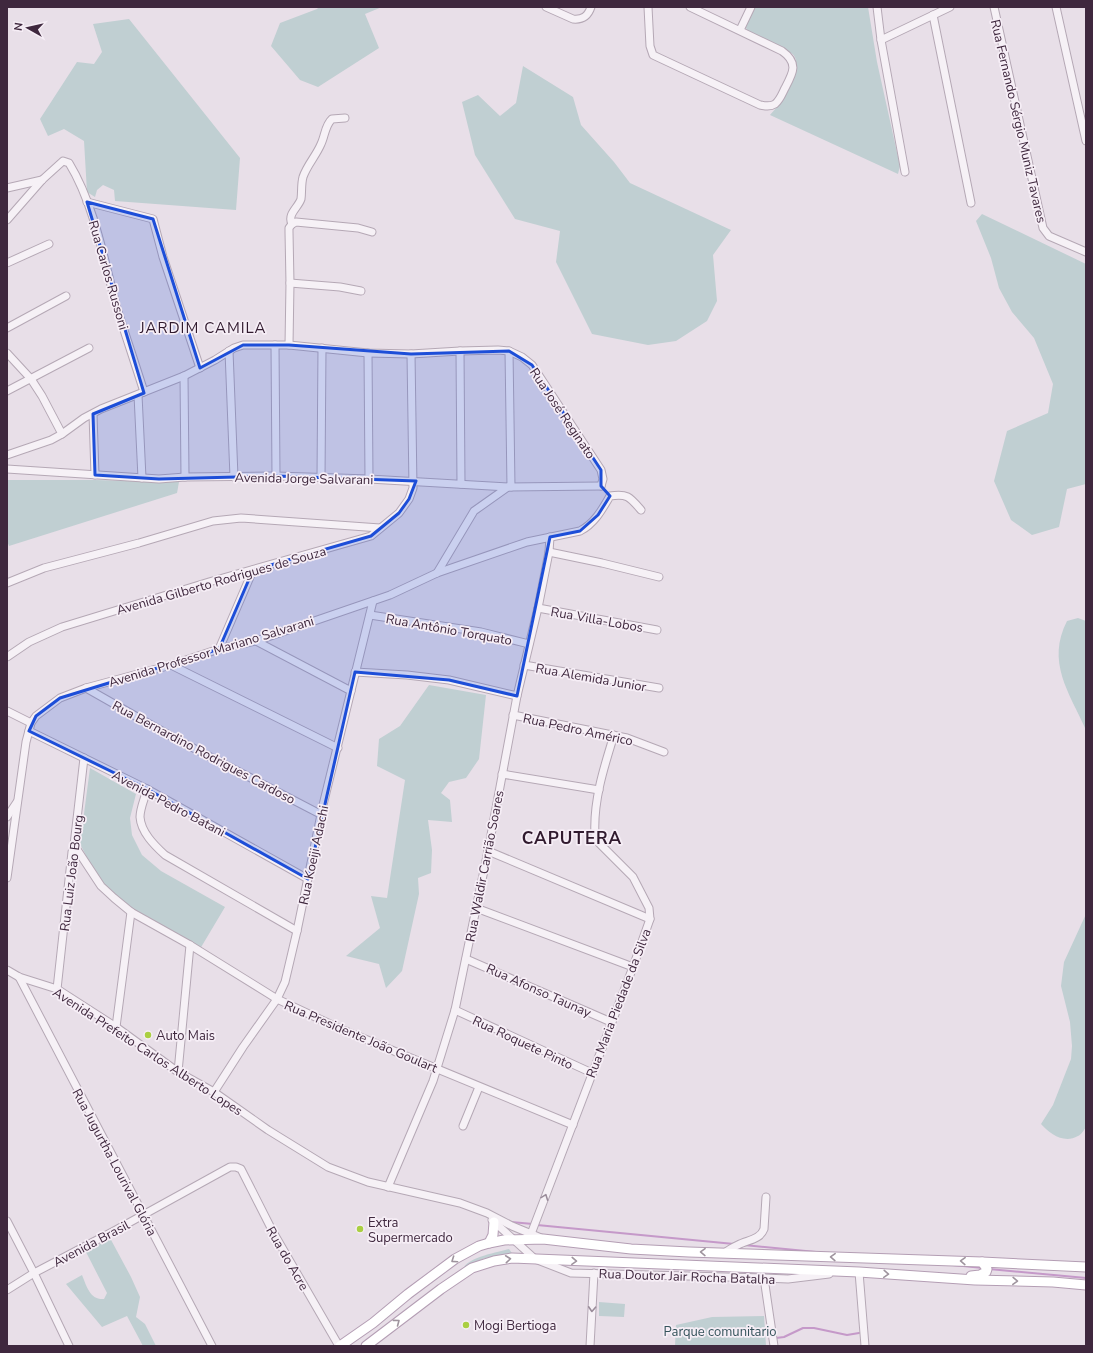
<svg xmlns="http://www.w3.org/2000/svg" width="1093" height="1353" font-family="'Nunito Sans',sans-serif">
<rect width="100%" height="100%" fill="#e8dfe8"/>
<g fill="#c0cfd2">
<polygon points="319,7 382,7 365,14 379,48 318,87 300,80 271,46 280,23 317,9"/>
<path d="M 754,7 L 868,7 L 877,62 L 900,166 L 898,174 L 770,115 C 780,105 808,64 791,53 C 778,43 760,40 747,30 L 745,26 Z"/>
<polygon points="129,19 240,158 236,210 115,201 114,190 103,185 97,190 95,197 87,192 84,141 64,129 48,136 40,119 77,62 94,64 102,52 93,24"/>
<polygon points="523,66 573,97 581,125 614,162 630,183 731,230 713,255 717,301 707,321 676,341 648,345 592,334 556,262 560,231 515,219 475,155 462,102 478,95 500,116 516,103"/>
<polygon points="982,214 1086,264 1086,484 1067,489 1059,527 1032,535 1011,520 994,481 1007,431 1048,413 1053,384 1034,338 1012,312 999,288 991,258 976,221"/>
<polygon points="7,480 95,480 179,482 177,493 9,546 7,541"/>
<path d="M 1078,618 L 1086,621 L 1086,730 C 1069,692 1046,662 1067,621 Z"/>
<polygon points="429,685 486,695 479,759 466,778 449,782 441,793 450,800 452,822 428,820 432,850 431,873 418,878 419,894 402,971 386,988 379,964 346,956 380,928 371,896 387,898 405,780 377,766 379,739 400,726"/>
<polygon points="90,768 136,794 130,818 132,835 142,855 161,871 225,907 200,949 140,914 118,897 98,879 80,844"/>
<path d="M 1086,914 L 1086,1127 C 1084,1130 1081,1135 1078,1136 C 1064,1144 1050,1134 1041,1124 L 1053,1105 L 1071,1059 L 1072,1046 L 1070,1022 L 1061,986 L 1064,962 Z"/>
<path d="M 110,1238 L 131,1277 L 140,1297 L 136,1317 L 145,1324 L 156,1346 L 143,1346 L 127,1316 L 102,1327 L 66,1284 L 82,1275 C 87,1287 90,1300 104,1299 L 107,1293 L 86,1252 Z"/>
<path d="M 509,1249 L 514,1256 L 485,1258 L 464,1267 C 470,1257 498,1252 509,1249 Z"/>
<polygon points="599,1302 625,1304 624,1317 599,1316"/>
<polygon points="764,1316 766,1346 675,1346 676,1325 712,1317"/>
</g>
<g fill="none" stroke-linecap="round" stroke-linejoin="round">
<g stroke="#c599c9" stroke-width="2">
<polyline points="511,1222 533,1224"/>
<polyline points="537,1225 734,1244"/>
<polyline points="744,1245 816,1252"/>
<polyline points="953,1265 983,1268"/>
<polyline points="989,1269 1086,1278"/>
<polyline points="776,1338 784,1337 803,1328 814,1328 847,1335 859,1333"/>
</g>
<defs>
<g id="minor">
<path d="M 546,7 L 573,19 C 583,20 588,16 591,7"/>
<path d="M 648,7 L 650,46 L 653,55 L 760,105 C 765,106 770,107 775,104 C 780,100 782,94 785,88 C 793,73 799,63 782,51 L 690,7"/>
<polyline points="877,7 881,40 905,172"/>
<polyline points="994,7 1043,228 1049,236 1086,252"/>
<polyline points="1056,7 1086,141"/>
<polyline points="933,15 971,203"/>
<polyline points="740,30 751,7"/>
<polyline points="881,40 950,7"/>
<polyline points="7,188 42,180"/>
<polyline points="87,202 153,219 163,257 200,368"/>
<path d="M 7,220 L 42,180 L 63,161 L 69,163 C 94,204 104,259 116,305 C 125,334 135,363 144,392"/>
<polyline points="292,224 296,222 358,228 372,232"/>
<polyline points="7,263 49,244"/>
<polyline points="290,283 340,287 361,291"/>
<polyline points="7,328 66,296"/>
<polyline points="275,345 276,476"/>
<path d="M 289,345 L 290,283 L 289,232 L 289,228 L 292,224 C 287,214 298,208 301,199 C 302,192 301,184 303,177 C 307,165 316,156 321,144 C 325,136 325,125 332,119 L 345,118"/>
<polyline points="229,351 234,477"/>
<polyline points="460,351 461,484"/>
<polyline points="509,351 511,487"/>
<polyline points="7,353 31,379 42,396 62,434"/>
<polyline points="368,353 369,479"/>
<polyline points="184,376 185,477"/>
<polyline points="7,391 89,348"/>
<polyline points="138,395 142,478"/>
<polyline points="93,414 95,475"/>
<polyline points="7,455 51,440 62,434 84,418 101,409 184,376 215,360 234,348 243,345 289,345 368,353 411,354 460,351 498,350 509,351 522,357 532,365 601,470 603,479 601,486"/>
<polyline points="7,469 159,479 185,477 276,476 369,479 508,487 601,486"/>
<polyline points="321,478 322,348"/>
<polyline points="549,552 602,563 659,577"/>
<polyline points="437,573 474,511 508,487"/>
<polyline points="7,583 44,568 139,543 213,521 241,518 380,528"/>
<polyline points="538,608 657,630"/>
<polyline points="370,615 481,632 529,644"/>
<polyline points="256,641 351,691"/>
<polyline points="219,649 253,570"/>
<polyline points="7,657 29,642 62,627 209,582 371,536 399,513 409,499 413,488 411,354"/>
<polyline points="171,665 338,748"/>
<polyline points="524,665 659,688"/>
<polyline points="355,672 407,675 449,680 517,696"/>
<polyline points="86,688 176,739 322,815"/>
<polyline points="7,711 31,723"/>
<polyline points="513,715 627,738 664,752"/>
<polyline points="29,731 147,789 308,879"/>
<polyline points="502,774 599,790"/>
<path d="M 147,789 C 145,798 140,808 140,817 C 141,832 154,845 165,855 L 297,931"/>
<polyline points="7,817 17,802"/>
<polyline points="74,845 101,886 114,898 131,912 190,945 277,999 343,1030 573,1125"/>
<polyline points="488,851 650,919"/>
<path d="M 7,878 L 26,742 L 31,723 L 36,716 L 60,698 L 86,688 L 171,665 L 219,649 L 256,641 L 390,595 L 437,573 L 527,542 L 580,531 C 594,524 602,510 610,496 C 627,493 630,497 641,510"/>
<polyline points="476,908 633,967"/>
<polyline points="466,959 611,1022"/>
<polyline points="7,970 19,977 57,989 116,1027 178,1072 214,1092 268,1130 328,1167 368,1182 460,1203 487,1213 512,1226 541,1238"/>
<polyline points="19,977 212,1346"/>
<polyline points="57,989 72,852 74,845 84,758"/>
<polyline points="455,1010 592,1073"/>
<polyline points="116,1027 131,912"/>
<polyline points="178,1072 190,945"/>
<polyline points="214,1092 243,1047 277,999 285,982 297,931 323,805 373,601"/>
<polyline points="463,1126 479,1087"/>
<polyline points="388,1187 433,1081 455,1010 488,851 517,696 538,608 549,552 550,537"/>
<polyline points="492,1220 535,1259 571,1273 764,1278 788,1279 829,1274"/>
<polyline points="7,1221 34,1273 69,1346"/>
<path d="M 531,1234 L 633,967 L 650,919 L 649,908 L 633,877 L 598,842 L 595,835 C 593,801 604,767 614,735"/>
<path d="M 724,1253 C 729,1250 733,1247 738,1245 C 747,1240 760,1240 764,1229 L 766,1197"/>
<polyline points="859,1272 865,1346"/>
<polyline points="764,1278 774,1346"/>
<polyline points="7,1290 34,1273 114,1231 230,1167 236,1167 241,1169 273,1232 339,1346"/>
<polyline points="590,1346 594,1273"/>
</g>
<g id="major">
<polyline points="489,1243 493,1235 494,1222"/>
<polyline points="971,1276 980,1275 986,1272 987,1269 982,1262"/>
<polyline points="340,1346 373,1323 408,1294 455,1259 479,1246 489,1243 504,1240 543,1239 631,1249 689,1252 982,1262 1086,1267"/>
<polyline points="366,1346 441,1289 472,1268 494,1261 512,1258 859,1272 975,1280 1053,1282 1086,1285"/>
</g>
</defs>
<use href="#minor" stroke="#b5a8b5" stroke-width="9"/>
<use href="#major" stroke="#b49eb4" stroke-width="11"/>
<use href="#minor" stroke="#f6f1f6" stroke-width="7"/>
<use href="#major" stroke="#fff" stroke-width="9"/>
</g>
<defs><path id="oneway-chevron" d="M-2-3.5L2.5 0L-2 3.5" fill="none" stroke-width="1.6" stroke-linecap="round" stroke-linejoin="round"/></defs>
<g stroke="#9a8c9a">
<use href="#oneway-chevron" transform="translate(545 1197) rotate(-69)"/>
<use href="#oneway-chevron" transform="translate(592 1309) rotate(93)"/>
</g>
<g stroke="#9f949e">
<use href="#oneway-chevron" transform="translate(703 1252) rotate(-179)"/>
<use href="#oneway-chevron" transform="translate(833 1257) rotate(-178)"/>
<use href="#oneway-chevron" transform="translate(508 1259) rotate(-6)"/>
<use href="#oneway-chevron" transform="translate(454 1260) rotate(146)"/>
<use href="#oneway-chevron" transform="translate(574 1261) rotate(3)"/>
<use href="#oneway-chevron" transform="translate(963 1261) rotate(-178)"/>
<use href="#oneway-chevron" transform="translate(886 1274) rotate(4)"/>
<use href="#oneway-chevron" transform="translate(1015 1281) rotate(2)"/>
<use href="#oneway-chevron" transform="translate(397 1322) rotate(-37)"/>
</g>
<path fill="#1d4ed8" fill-opacity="0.2" stroke="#1d4ed8" stroke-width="3" stroke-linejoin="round" d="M 87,202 L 153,219 L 200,368 L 243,345 L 289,345 L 411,354 L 509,351 L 532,365 L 601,470 L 601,486 L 610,496 L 598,515 L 580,531 L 550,537 L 517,696 L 449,680 L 355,672 L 308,879 L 147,789 L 29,731 L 36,716 L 60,698 L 219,649 L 253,570 L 371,536 L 399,513 L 409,499 L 416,481 L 276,476 L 159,479 L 95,475 L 93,414 L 144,393 Z"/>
<g fill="#aacf42" stroke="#f6eef6" stroke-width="1.5">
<circle cx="148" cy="1035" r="4"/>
<circle cx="360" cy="1229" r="4"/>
<circle cx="466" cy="1325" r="4"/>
</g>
<g text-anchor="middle" stroke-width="3.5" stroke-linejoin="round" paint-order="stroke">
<g font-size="13" fill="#3f283e" stroke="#f6eef6">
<text transform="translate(1019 121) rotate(77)" y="5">Rua Fernando Sérgio Muniz Tavares</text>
<text transform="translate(109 275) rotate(74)" y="5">Rua Carlos Russoni</text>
<text transform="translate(563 413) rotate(56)" y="5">Rua José Reginato</text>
<text transform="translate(304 478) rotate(1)" y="5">Avenida Jorge Salvarani</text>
<text transform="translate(221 580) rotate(-16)" y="5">Avenida Gilberto Rodrigues de Souza</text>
<text transform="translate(597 619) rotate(10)" y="5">Rua Villa-Lobos</text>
<text transform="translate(449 629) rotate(10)" y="5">Rua Antônio Torquato</text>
<text transform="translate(211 651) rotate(-17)" y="5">Avenida Professor Mariano Salvarani</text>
<text transform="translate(591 677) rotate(10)" y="5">Rua Alemida Junior</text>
<text transform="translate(578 729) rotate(12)" y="5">Rua Pedro Américo</text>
<text transform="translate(204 752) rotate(28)" y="5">Rua Bernardino Rodrigues Cardoso</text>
<text transform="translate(169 803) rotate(28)" y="5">Avenida Pedro Batani</text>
<text transform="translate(313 855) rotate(-78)" y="5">Rua Koeiji Adachi</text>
<text transform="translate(484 866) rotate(-79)" y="5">Rua Waldir Carrião Soares</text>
<text transform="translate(71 873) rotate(-83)" y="5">Rua Luiz João Bourg</text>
<text transform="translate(539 990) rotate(24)" y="5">Rua Afonso Taunay</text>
<text transform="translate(618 1003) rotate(-69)" y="5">Rua Maria Piedade da Silva</text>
<text transform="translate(361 1036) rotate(23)" y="5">Rua Presidente João Goulart</text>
<text transform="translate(523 1042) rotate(25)" y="5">Rua Roquete Pinto</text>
<text transform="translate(148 1051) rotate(33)" y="5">Avenida Prefeito Carlos Alberto Lopes</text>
<text transform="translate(115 1162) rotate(62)" y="5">Rua Jugurtha Lourival Glória</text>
<text transform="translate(91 1243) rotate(-28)" y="5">Avenida Brasil</text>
<text transform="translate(288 1258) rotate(60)" y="5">Rua do Acre</text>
<text transform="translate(687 1276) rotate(2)" y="5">Rua Doutor Jair Rocha Batalha</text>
</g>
<g font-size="13" fill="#3f283e" stroke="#f6eef6" text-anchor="start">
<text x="156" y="1040">Auto Mais</text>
<text x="368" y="1227">Extra<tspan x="368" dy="15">Supermercado</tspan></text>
<text x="474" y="1330">Mogi Bertioga</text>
</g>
<g font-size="13" fill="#35535b" stroke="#f6eef6">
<text x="720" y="1336">Parque comunitario</text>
</g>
<g font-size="15" letter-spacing="1" fill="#301a2e" stroke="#f6eef6">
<text x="203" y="333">JARDIM CAMILA</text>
</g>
<g font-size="17" font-weight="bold" letter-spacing="1" fill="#301a2e" stroke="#f6eef6">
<text x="572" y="844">CAPUTERA</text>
</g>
</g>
<rect width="1093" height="1353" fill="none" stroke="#3f283e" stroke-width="16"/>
<g transform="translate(28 28) rotate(278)" stroke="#f6eef6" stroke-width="3" paint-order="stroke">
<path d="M0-3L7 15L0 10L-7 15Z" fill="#3f283e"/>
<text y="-6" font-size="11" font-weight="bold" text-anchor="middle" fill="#3f283e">N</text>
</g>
</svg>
